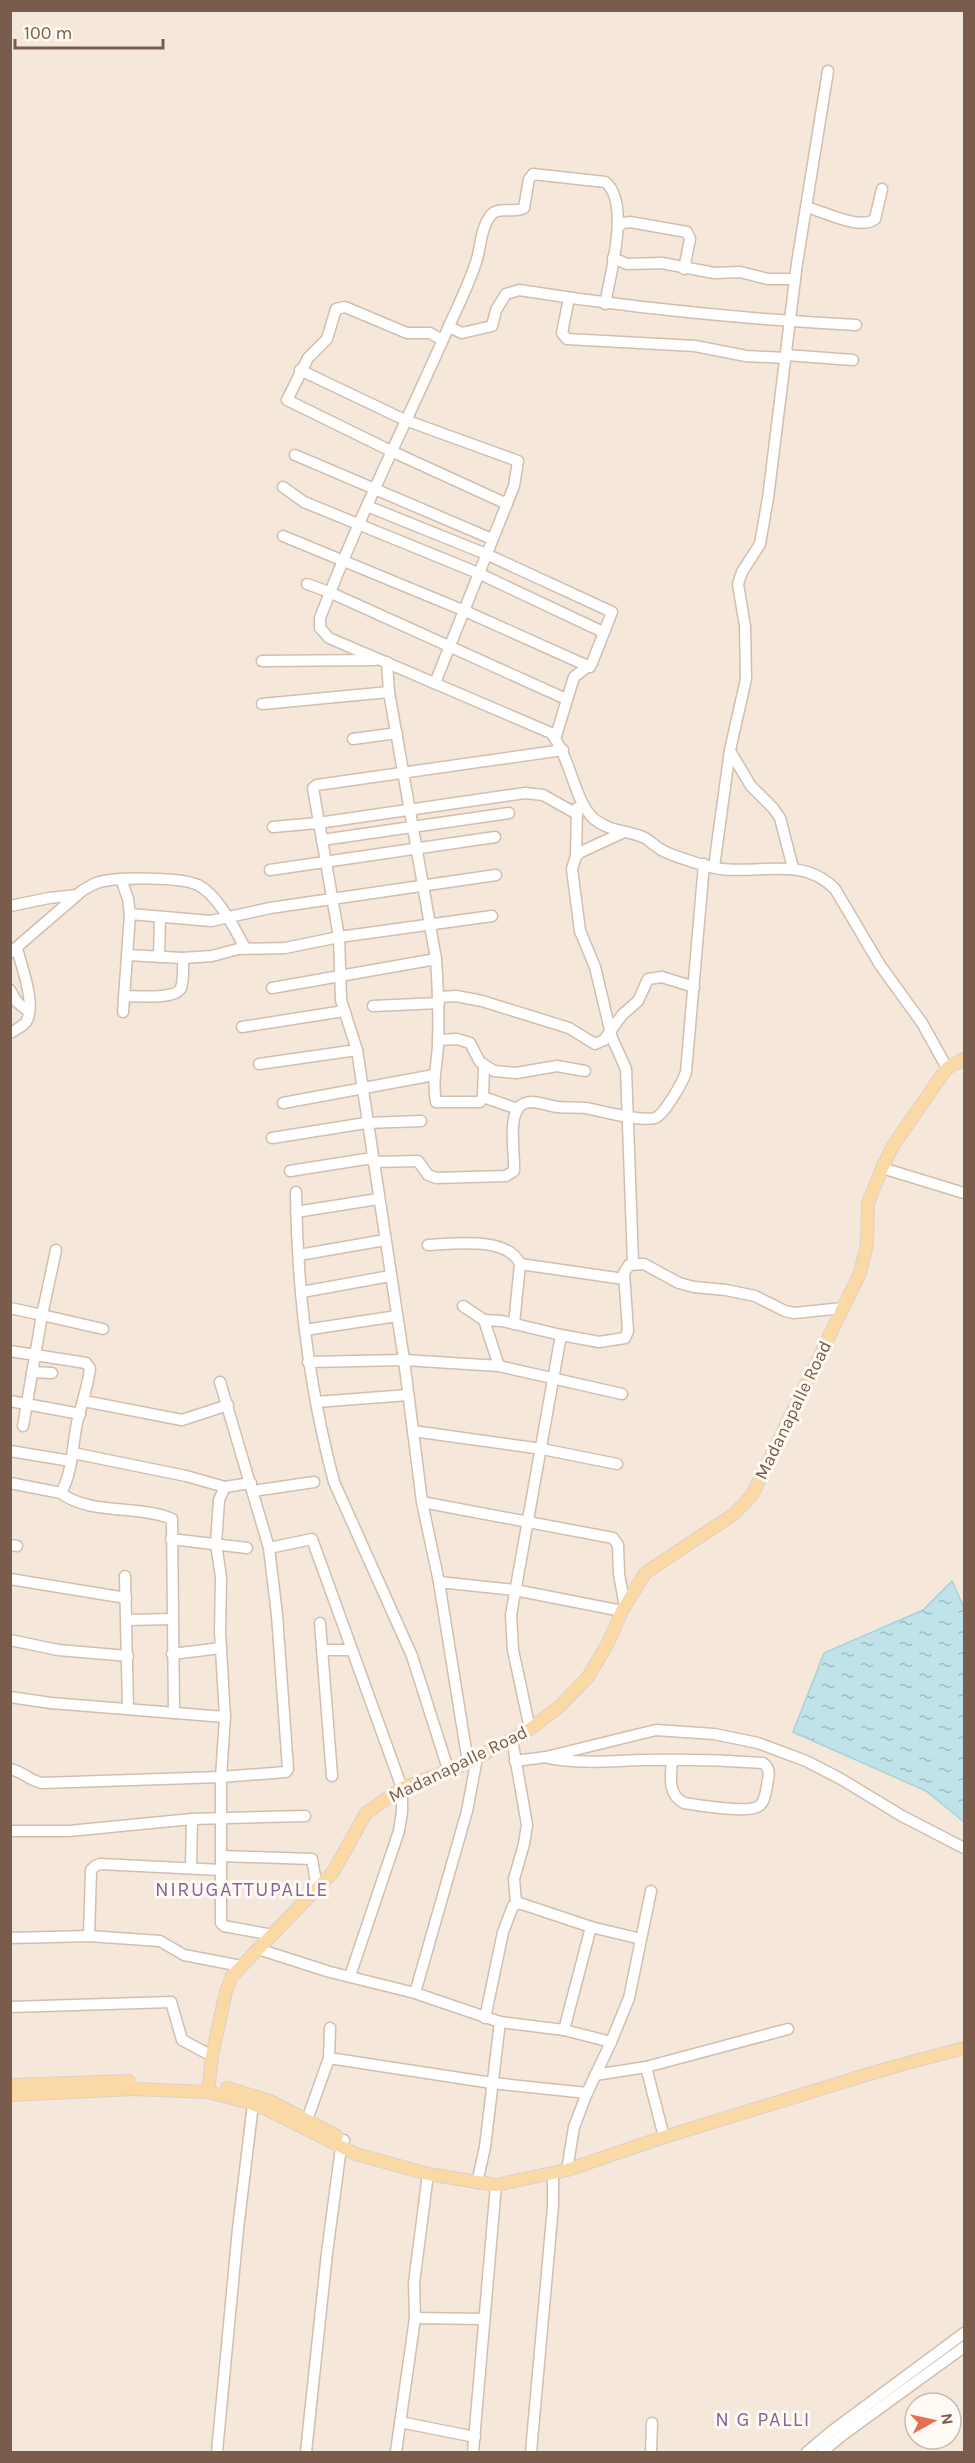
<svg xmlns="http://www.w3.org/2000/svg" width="975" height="2463" font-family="Karla,sans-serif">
<defs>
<pattern id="water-ripples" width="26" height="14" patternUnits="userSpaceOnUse" patternTransform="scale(1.5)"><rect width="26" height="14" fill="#bfe3e8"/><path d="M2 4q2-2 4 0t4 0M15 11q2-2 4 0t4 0" fill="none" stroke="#a0bbbe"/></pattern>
</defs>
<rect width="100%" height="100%" fill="#fdf6ec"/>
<path fill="#f5e8da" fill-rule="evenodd" d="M 11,11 L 964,11 L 964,2452 L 11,2452 ZM 915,2403 L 951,2403 L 951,2439 L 915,2439 Z"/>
<polygon fill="url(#water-ripples)" stroke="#a5d3da" stroke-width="1.5" points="952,1581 964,1608 964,1822 926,1791 793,1732 824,1653 923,1610"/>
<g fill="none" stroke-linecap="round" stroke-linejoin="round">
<defs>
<g id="minor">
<path d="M 806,207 C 823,211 860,231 875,219 L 882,189"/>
<polyline points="618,227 623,223 630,222 687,232 690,239 684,269"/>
<polyline points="613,258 627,264 662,263 714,273 740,272 768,279 795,279"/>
<polyline points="569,298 562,333 567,339 695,346 746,356 786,358"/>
<path d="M 605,304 C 610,276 631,201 605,182 L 533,174 L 529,179 L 524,208 C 514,214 499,205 490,216 C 481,229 481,244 477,259 C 470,282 459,304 449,326 C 406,424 358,518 320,618 L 320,628 L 329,638 L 551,733 C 571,758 574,801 594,819 C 610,832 628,830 645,838 C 650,841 655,846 660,849 C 669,855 710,868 721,869 C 761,874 803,856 835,889 L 880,965 L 922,1023 L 947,1068"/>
<path d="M 449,327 L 462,333 L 492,326 L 496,310 L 506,294 L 519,290 C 631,308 744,319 856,325"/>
<polyline points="442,340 430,333 407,333 345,307 336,309 327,339 308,358 287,400 391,451 507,504"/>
<polyline points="786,355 853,360"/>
<polyline points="300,370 405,420 518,461 514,486 435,683"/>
<polyline points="295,455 492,539"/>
<polyline points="283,487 304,502 478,573 603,632"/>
<polyline points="367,506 486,554 612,612 592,663 574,677 555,739"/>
<polyline points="283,536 465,611 590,667"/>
<polyline points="307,584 329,592 566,699"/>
<polyline points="262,661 375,660"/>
<path d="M 387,662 L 389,692 L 436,959 C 438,988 439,1016 438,1045 C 437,1065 432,1082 436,1102 L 480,1102 L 483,1097 L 484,1066"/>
<polyline points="262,704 389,692"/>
<polyline points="353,739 397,733"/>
<polyline points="730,751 751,786 773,808 780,818 793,868"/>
<polyline points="273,827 318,823 525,793 543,795 577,814"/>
<polyline points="624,832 581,852 576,856 572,869 580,931 595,967 612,1038 626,1069 633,1263"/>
<polyline points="322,840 509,813"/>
<polyline points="576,856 577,808"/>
<polyline points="714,867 730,750 746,679 745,626 738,584 742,572 760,544 768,498 797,263 828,71"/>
<polyline points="270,870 495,837"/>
<polyline points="121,879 128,899 130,914 123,1012"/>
<polyline points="10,906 49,898 77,895"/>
<polyline points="130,914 211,921 270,908 496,875"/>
<path d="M 10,953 L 83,890 C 89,887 94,883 100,882 C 118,877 181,877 198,885 C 218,895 235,929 245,948"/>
<polyline points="127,955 183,958 212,956 238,949 285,948 339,937 492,916"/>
<polyline points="159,957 160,917"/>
<polyline points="272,988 436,959"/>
<polyline points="10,990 17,1002 29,1012"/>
<path d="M 124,996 C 137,996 175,1000 181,988 C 184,979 183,967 183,958"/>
<polyline points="439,997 456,996 482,1001 569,1028 595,1044 604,1040 622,1015 638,1001 648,979 662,977 694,987"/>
<polyline points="373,1006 439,1003"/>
<polyline points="242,1027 344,1011"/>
<path d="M 10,1033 C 16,1030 22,1027 26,1022 C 37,1005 21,966 17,948"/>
<polyline points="438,1040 457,1039 470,1043 480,1062 494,1071 516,1073 557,1066 585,1071"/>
<polyline points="259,1064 357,1050"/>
<polyline points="483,1097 518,1109"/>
<polyline points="283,1103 434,1075"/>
<polyline points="272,1138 366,1123 421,1121"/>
<path d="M 373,1162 L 418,1161 L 428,1175 L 436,1178 L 506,1176 L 514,1171 C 515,1155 508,1120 519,1107 C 529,1096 546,1106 558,1107 C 568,1108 577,1107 586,1108 C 602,1111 640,1122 655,1118 C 664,1115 683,1082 686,1072 L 704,864"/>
<polyline points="882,1168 964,1193"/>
<polyline points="290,1171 372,1158"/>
<path d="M 296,1192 C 297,1290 309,1388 334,1482 L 412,1656 L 448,1769"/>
<polyline points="296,1212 378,1199"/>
<path d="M 428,1245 C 454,1244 508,1236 520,1264 L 514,1324"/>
<polyline points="56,1250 42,1315 103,1329"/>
<polyline points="299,1255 385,1240"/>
<polyline points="520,1264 624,1279"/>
<polyline points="302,1292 390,1276"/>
<polyline points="463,1306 484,1320"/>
<polyline points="10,1308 42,1315 23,1426"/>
<polyline points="305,1330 397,1316"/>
<polyline points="561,1335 599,1342 625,1338 628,1331 624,1273 629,1265 644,1264 679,1283 694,1287 726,1290 755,1296 785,1311 794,1313 843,1308"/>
<path d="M 10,1351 L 86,1363 L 90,1368 C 88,1387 81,1405 77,1423 C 72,1447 73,1471 61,1493"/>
<polyline points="308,1362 404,1360 499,1366 484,1320 502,1321 561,1335 511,1615 513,1650 530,1729"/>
<polyline points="499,1366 622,1394"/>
<polyline points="32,1372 52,1373"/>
<polyline points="220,1382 269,1548"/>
<polyline points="10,1401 80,1414"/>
<polyline points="84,1401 182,1420 228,1405"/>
<polyline points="316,1402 408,1395"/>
<polyline points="413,1431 542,1449 617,1464"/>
<polyline points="10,1451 71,1461"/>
<polyline points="73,1453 186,1476 225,1487"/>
<path d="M 10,1483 L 61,1493 C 89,1515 140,1505 172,1519 L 174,1713"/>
<polyline points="253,1491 314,1482"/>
<polyline points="422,1502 613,1538 618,1545 619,1574 625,1607"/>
<polyline points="171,1539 247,1548"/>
<polyline points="10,1545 17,1546"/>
<polyline points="125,1576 128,1708"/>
<polyline points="10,1579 126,1598"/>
<polyline points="439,1582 515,1590 622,1611"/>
<polyline points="127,1620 171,1619"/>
<polyline points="320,1623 332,1776"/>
<polyline points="10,1640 58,1650 128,1656"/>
<polyline points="322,1650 351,1650"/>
<polyline points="172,1654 221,1648"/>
<polyline points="10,1697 51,1703 225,1717"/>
<polyline points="512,1739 527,1825 524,1844 514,1879 516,1904"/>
<polyline points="477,1758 467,1811 415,1993 500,2022 485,2147 477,2183"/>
<path d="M 549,1758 C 580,1764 610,1761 642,1760 C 683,1759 723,1760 763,1763 C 771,1769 769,1776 767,1785 C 766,1791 765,1802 759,1806 C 748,1814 699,1805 684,1803 C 667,1794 671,1777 672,1760"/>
<polyline points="515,1761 546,1757 656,1730 714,1734 758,1743 806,1761 841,1779 902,1816 964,1848"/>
<polyline points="468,1763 439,1582 422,1502 404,1360 357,1050 341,1000 339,937 313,788 317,785 563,750"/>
<path d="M 10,1769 C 22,1771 28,1780 42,1783 L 221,1777 L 286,1772 L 288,1769 L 277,1615 L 269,1548 L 312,1539 L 402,1788 L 402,1812 L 399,1831 L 350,1976"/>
<polyline points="10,1831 69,1831 192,1819 305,1816"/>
<polyline points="222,1856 312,1859 317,1888"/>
<polyline points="191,1867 192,1819"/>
<polyline points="221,1870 221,1923 224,1926 273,1935"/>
<polyline points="591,1927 641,1939"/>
<polyline points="89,1936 91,1870 95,1866 100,1864 221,1870 221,1777 225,1717 220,1632 221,1577 216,1544 219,1500 225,1487 251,1483"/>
<polyline points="10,1938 89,1936 160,1941 184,1955 241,1966"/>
<polyline points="258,1949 330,1972 415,1993"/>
<polyline points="10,2007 171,2002 182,2040 212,2056"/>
<polyline points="485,2018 503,1932 513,1906 519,1903 591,1927 564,2030"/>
<polyline points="500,2022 564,2030 611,2042 587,2093 574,2127 567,2170"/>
<polyline points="611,2042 629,1998 651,1891"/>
<polyline points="329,2058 330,2028"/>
<polyline points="646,2067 664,2137"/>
<polyline points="595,2075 646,2067 788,2029"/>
<polyline points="307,2120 329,2058 492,2083 587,2093"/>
<polyline points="415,2318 484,2319"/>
<polyline points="400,2422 475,2437"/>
<polyline points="217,2452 238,2229 253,2104"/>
<polyline points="306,2452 327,2253 341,2147 344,2140"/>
<polyline points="396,2452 415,2318 414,2283 428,2174"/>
<polyline points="473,2452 496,2185"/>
<polyline points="531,2452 553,2206 553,2174"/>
<polyline points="651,2452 652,2423"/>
<polyline points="807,2452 832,2431 964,2333"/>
<polyline points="822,2452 844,2434 964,2347"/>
</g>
<g id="major">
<polyline points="10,2085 129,2081"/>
<polyline points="227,2088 270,2101 337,2136"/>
<polyline points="208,2092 212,2056 226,1991 232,1976 333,1872 366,1813 402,1788 468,1763 530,1729 559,1707 588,1677 608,1643 622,1611 645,1573 734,1514 752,1495 860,1273 867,1244 868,1203 882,1168 894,1144 947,1068 964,1059"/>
<polyline points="10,2095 133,2089 208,2092 247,2102 266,2109 356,2154 428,2174 496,2185 567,2170 664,2137 889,2068 964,2048"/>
</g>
</defs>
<use href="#minor" stroke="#d1beb0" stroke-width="13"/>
<use href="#major" stroke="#dad1cd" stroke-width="14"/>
<use href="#minor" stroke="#fff" stroke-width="10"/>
<use href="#major" stroke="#fbd9a5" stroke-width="12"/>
</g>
<g text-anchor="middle" stroke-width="6" stroke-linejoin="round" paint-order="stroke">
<g font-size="18" fill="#7a5c4d" stroke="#fffaf3">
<text transform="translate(793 1410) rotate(-64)" y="6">Madanapalle Road</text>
<text transform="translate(458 1764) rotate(-26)" y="6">Madanapalle Road</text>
</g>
<g font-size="20" letter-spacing="1.5" fill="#846695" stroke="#fffaf3">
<text x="242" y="1896">NIRUGATTUPALLE</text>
<text x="763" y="2426">N G PALLI</text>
</g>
</g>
<rect width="975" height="2463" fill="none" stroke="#7a5c4d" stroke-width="24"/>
<g transform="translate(933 2421) rotate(82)"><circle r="28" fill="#fffaf3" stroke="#cabbb1" stroke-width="1.5"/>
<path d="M0-4.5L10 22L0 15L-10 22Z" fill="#e76f51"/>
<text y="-9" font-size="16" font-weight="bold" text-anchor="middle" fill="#7a5c4d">N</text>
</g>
<path d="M15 39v9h148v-9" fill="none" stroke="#7a5c4d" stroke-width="3"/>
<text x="24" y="39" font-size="18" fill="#7a5c4d" stroke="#fffaf3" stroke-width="4.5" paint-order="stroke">100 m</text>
</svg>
